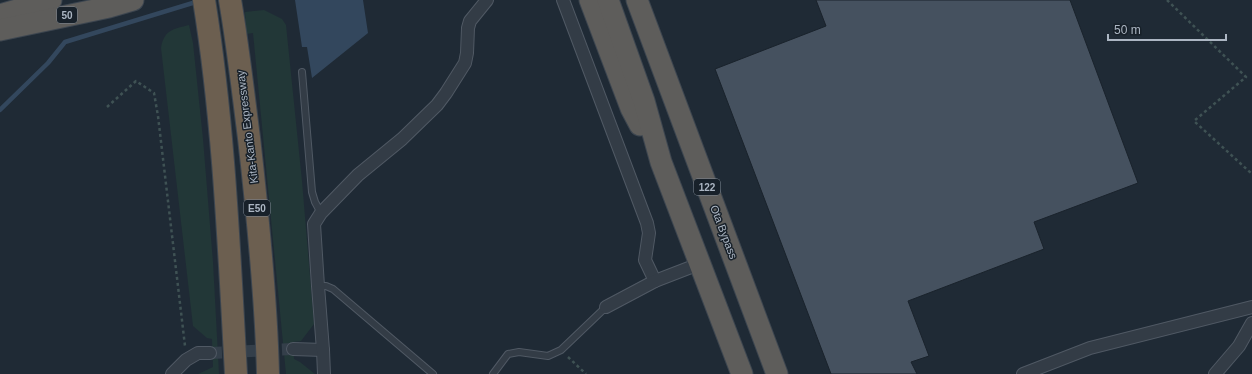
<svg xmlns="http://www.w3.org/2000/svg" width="1252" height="374" font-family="Arial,sans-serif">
<rect width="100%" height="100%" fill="#1f2a35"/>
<g fill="#223737">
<polygon points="264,10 282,19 286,25 302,181 314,324 301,341 293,342 294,359 300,362 315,374 286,374 253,33 246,34 245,12"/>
<path d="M 189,25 L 193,43 L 203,139 L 213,262 L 219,374 L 198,374 L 213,367 L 212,339 L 207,338 L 193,326 L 161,48 C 164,30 173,29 189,25 Z"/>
</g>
<polygon fill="#33475d" points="295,0 363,0 368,33 312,78 307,47 302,47"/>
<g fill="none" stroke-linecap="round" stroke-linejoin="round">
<polyline stroke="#33475d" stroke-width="4.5" points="0,110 48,63 65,42 199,1"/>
</g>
<polygon fill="#45515f" stroke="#1a232c" points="816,0 1070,0 1138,183 1034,222 1044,249 908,301 929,356 911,362 917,374 831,374 715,69 826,26"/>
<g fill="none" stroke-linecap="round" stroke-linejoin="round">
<polyline stroke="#343f4a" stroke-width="12" stroke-dasharray="12 6" stroke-linecap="butt" points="210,353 293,349"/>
<defs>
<g id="service">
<polyline points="302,72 312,192 315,202 321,213"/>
<polyline points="318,286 326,286 333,289 433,374"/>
<polyline points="493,374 508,354 519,352 548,356 561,350 606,307"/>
</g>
<g id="minor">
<polyline points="563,0 647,223 649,233 645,260 655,281"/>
<polyline points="606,307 655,281 699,264"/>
<polyline points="293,349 323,350"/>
<polyline points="172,374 186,360 198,353 210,353"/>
<polyline points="324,374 323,350 318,286 314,224 321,213 358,175 402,139 437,105 446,93 465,63 467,53 468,28 470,21 487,0"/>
<polyline points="1023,374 1090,348 1252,307"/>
<polyline points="1215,374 1239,346 1252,323"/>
</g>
<g id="trunk">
<polyline points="590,0 631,108 640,125"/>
<polyline points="608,0 644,101 661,162 742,374"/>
<polyline points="637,0 777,374"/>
<polyline points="0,15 51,0"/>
<polyline points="0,30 109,7 133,0"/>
</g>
<g id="motorway">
<path d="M 204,0 C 224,124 229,249 236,374"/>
<path d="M 230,0 C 238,46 243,92 249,138 C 258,217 266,295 268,374"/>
</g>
</defs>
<use href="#service" stroke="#505964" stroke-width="8"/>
<use href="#minor" stroke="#505964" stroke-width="14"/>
<use href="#trunk" stroke="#3d4650" stroke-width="23"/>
<use href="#motorway" stroke="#3d4650" stroke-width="24"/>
<g stroke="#3f5254" stroke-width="2.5" stroke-dasharray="3 3" stroke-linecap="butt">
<polyline points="1167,0 1246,77 1194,121 1252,174"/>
<polyline points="107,107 136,81 154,93 158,116 185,346"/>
<polyline points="568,357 586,374"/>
</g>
<use href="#service" stroke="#333c46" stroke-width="6"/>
<use href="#minor" stroke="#333c46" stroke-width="12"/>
<use href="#trunk" stroke="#5e5d5b" stroke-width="21"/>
<use href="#motorway" stroke="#6c5f50" stroke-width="22"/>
</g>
<g text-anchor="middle" stroke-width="3" stroke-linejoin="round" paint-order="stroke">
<g fill="#18212a" stroke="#808995" stroke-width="1">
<rect x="57" y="7" width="20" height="16" rx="3"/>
<rect x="694" y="179" width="26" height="16" rx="3"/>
<rect x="244" y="200" width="26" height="16" rx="3"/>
</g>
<g font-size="10" font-weight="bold" fill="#acb6c3">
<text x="67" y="19">50</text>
<text x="707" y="191">122</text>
<text x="257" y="212">E50</text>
</g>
<g font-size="11" fill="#acb6c3" stroke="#18212a">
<text transform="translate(247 127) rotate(-97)" y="4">Kita-Kanto Expressway</text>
<text transform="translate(724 232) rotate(69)" y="4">Ota Bypass</text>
</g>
</g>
<path d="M1108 34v6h118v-6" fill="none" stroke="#acb6c3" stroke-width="2"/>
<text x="1114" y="34" font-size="12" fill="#acb6c3" stroke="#18212a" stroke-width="3" paint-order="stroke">50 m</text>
</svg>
